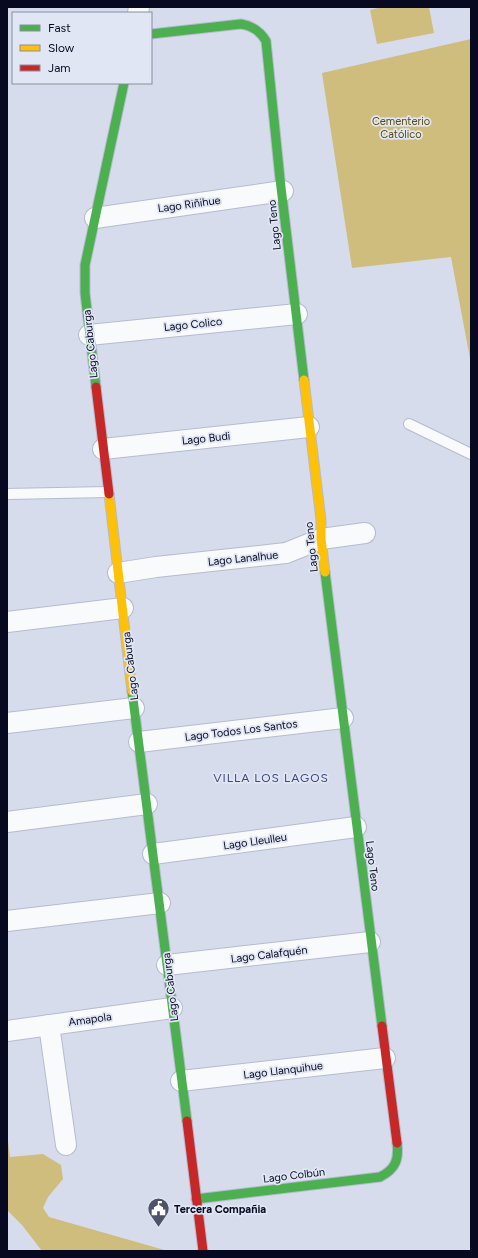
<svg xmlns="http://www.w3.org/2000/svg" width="478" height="1258" font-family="Figtree,sans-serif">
<rect width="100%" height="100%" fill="#d7dcec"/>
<g fill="#cebd7c">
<polygon points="382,7 429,7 434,33 377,44 370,10"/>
<polygon points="471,39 471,364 451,257 352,268 322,73"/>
<polygon points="7,1133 10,1157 43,1154 61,1165 63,1179 48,1197 43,1208 49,1217 168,1251 42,1251 22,1225 7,1210"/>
</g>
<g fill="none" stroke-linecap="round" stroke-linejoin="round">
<defs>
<g id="lane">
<polyline points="409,424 471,454"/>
<polyline points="7,494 108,492"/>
</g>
<g id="street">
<polyline points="138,13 139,7"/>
<polyline points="95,218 283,191"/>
<polyline points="89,335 297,314"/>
<polyline points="103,449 309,427"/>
<polyline points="118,573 156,567 286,553 321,539 365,533"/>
<polyline points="7,622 123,608"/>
<polyline points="7,723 134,708"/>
<polyline points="139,742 343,718"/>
<polyline points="7,822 147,804"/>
<polyline points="153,854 356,827"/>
<polyline points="7,921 160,903"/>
<polyline points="167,965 370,942"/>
<polyline points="49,1025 66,1145"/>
<polyline points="7,1031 172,1008"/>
<polyline points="181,1081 385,1058"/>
</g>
<g id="fast">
<path d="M 151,34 L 241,24 C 253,26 260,31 266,41 L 280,179 L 304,380"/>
<polyline points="96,387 85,293 85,265 124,83"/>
<polyline points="325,572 382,1026"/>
<polyline points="132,691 187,1121"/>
<path d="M 196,1199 L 380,1177 C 396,1169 399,1159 397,1143"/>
</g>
<g id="slow">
<polyline points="304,380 321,520 321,539 325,572"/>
<polyline points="109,494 132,691"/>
</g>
<g id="jam">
<polyline points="96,387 109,494"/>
<polyline points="382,1026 397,1143"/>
<polyline points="187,1121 203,1251"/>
</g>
</defs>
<use href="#lane" stroke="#b5bbcf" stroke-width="12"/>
<use href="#street" stroke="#b5bbcf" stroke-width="22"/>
<use href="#fast" stroke="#b5bbcf" stroke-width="11"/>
<use href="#slow" stroke="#b5bbcf" stroke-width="11"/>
<use href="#jam" stroke="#b5bbcf" stroke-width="11"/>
<use href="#lane" stroke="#f9fafc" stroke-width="10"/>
<use href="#street" stroke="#f9fafc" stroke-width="20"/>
<use href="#fast" stroke="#4caf50" stroke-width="9"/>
<use href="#slow" stroke="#ffc107" stroke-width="9"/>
<use href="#jam" stroke="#c62828" stroke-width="9"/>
</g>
<defs>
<symbol id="civic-pin" viewBox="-11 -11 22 30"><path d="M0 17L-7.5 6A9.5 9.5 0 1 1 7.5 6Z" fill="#4f5367" stroke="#e1e6f4"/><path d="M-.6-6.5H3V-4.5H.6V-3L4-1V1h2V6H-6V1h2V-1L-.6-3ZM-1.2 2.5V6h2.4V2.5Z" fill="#fff"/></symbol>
</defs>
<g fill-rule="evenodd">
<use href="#civic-pin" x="146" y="1196" width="25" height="34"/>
</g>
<g text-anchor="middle" stroke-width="3.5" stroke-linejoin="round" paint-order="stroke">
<g font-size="11" fill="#5b4a0a" stroke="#e1e6f4">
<text x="401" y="125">Cementerio<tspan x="401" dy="13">Católico</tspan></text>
</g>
<g font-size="11" fill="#060920" stroke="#e1e6f4">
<text transform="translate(189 204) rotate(-8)" y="4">Lago Riñihue</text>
<text transform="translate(274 225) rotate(-96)" y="4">Lago Teno</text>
<text transform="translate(193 324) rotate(-6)" y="4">Lago Colico</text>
<text transform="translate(90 344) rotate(-96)" y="4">Lago Caburga</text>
<text transform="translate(206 438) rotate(-6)" y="4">Lago Budi</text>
<text transform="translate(311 547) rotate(-96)" y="4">Lago Teno</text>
<text transform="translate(243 558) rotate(-6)" y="4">Lago Lanalhue</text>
<text transform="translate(130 666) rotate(-97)" y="4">Lago Caburga</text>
<text transform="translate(241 730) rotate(-7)" y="4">Lago Todos Los Santos</text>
<text transform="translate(255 841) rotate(-8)" y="4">Lago Lleulleu</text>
<text transform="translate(373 866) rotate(83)" y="4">Lago Teno</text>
<text transform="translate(269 954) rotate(-7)" y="4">Lago Calafquén</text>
<text transform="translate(170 987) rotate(-97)" y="4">Lago Caburga</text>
<text transform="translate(90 1019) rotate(-8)" y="4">Amapola</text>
<text transform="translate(283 1070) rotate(-7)" y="4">Lago Llanquihue</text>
<text transform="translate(294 1175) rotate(-7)" y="4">Lago Colbún</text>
</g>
<g font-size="11" font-weight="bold" fill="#060920" stroke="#e1e6f4" text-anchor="start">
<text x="174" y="1213">Tercera Compañia</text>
</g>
<g font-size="12" letter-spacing="1" fill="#3b4884" stroke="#e1e6f4">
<text x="271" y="782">VILLA LOS LAGOS</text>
</g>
</g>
<rect width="478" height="1258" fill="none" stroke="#060920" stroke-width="16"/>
<rect x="12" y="12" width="140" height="72" fill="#e1e6f4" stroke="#898e9f"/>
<rect x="20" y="25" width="20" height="6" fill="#4caf50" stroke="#898e9f"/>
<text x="48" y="32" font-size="12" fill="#060920">Fast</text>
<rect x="20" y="45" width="20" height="6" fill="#ffc107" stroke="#898e9f"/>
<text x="48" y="52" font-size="12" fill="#060920">Slow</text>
<rect x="20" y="65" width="20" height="6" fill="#c62828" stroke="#898e9f"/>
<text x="48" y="72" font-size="12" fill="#060920">Jam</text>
</svg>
